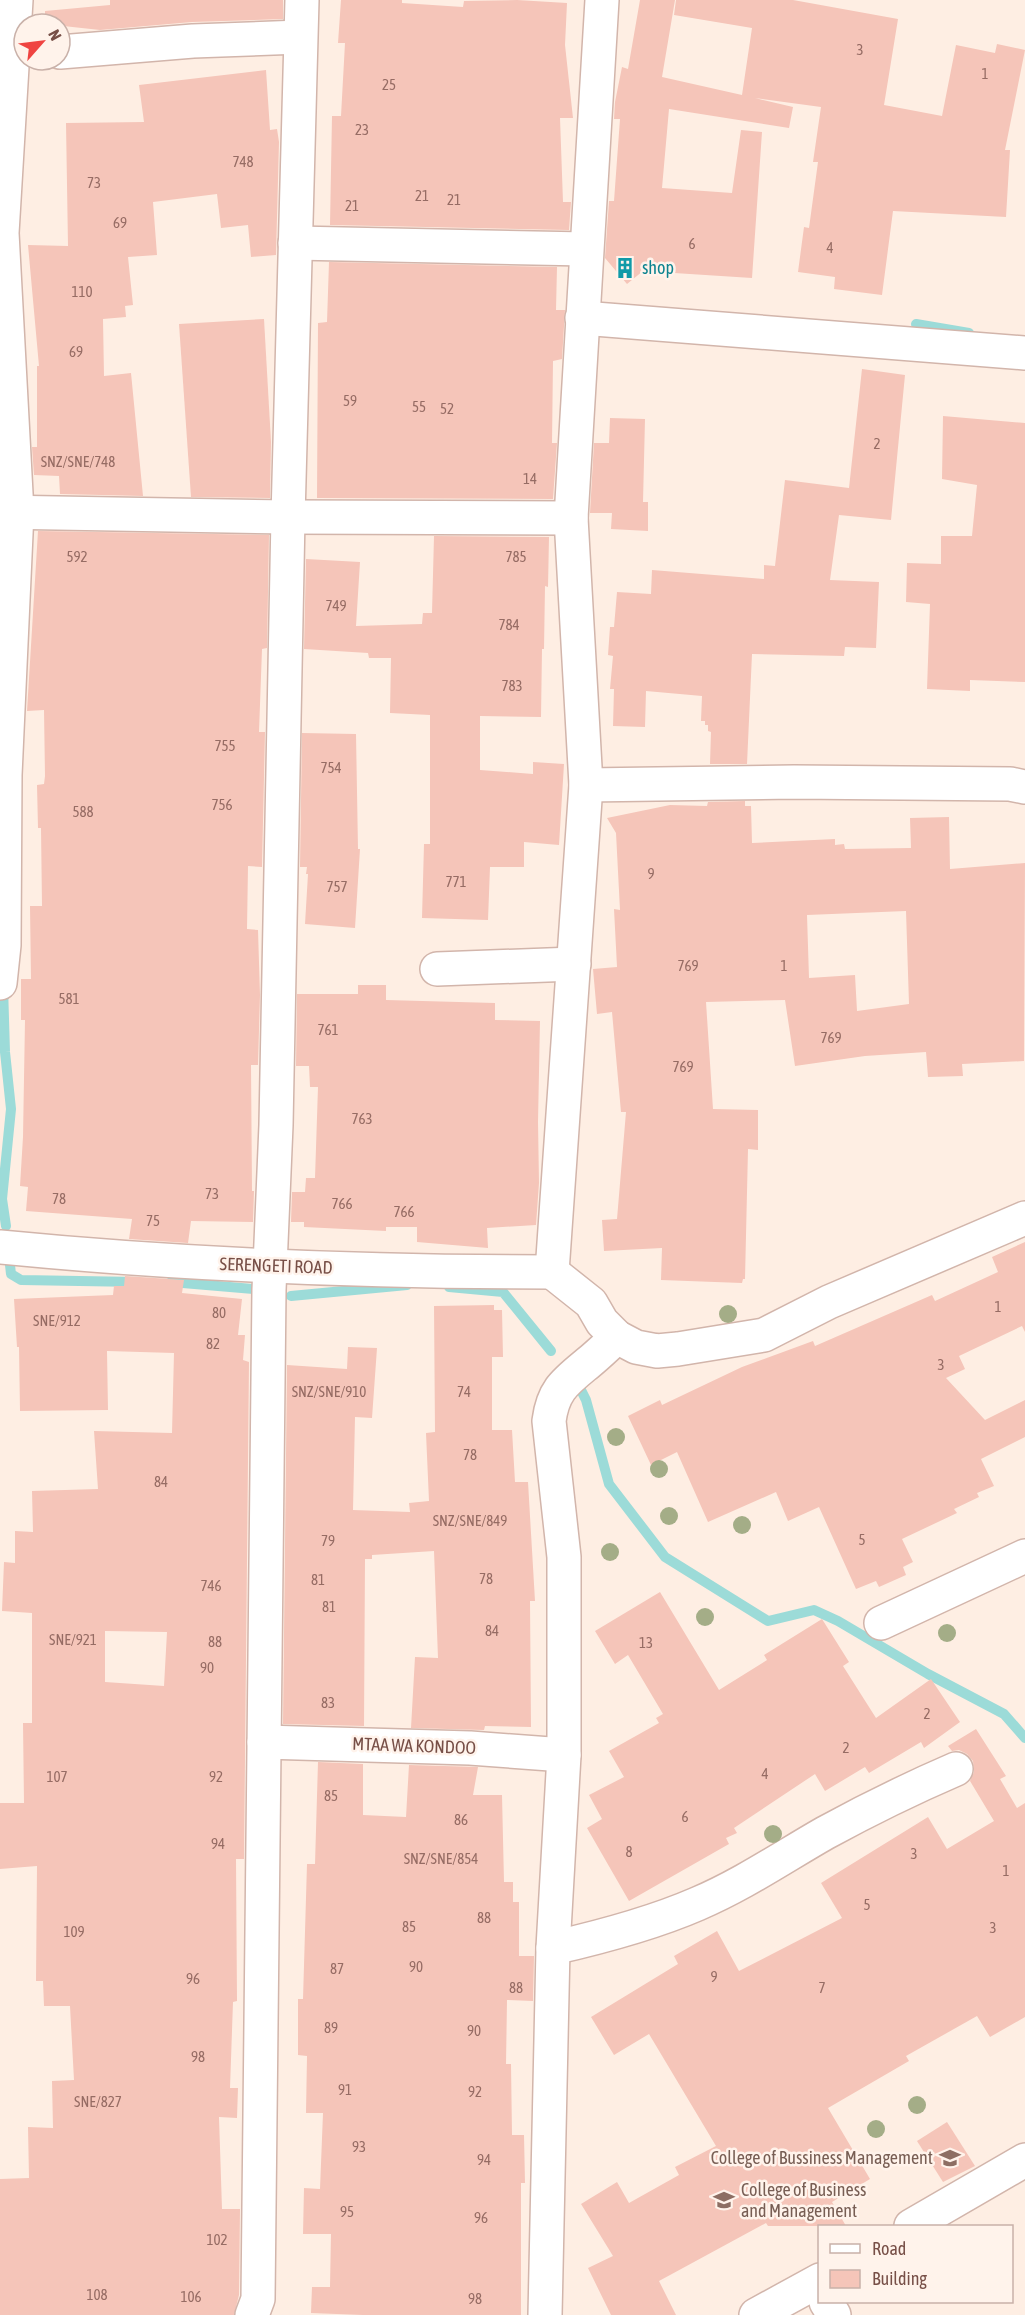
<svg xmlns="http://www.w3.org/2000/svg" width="1025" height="2315" font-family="'Asap Condensed',sans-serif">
<rect width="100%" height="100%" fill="#feeee3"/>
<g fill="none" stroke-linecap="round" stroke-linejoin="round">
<g stroke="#9cdbd8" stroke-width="10">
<polyline points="916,324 969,333"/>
<polyline points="3,986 5,1052 11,1109 2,1199 6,1226"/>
<polyline points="9,1256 11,1274 21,1280 138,1282"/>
<polyline points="171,1282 266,1290"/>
<polyline points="449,1287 503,1292 551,1351"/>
<polyline points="291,1296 407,1285"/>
<polyline points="581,1390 586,1400 609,1484 665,1557 768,1621 814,1610 838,1621 928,1674 1004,1714 1025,1738"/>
</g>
</g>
<g fill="#f5c5b9" fill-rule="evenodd">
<polygon points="110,0 283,0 283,19 192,22 100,30 45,24 45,11 110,5"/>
<polygon points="341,0 402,0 402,3 463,7 464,1 517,0 567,3 565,45 573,118 560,118 563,202 571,202 569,230 330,225 332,116 341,116 345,43 338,43"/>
<polygon points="640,0 675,0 662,77 742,95 752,28 674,15 676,0 793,0 898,19 884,105 942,116 956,45 995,53 997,44 1025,50 1005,150 1010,150 1006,217 893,211 882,295 834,289 835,277 798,272 804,227 809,228 818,162 813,162 821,107 755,98 793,107 789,128 669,109 662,188 732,193 741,130 762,132 752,278 643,271 627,284 605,258 609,201 614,201 620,119 614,119 615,102 622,67 628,69"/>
<polygon points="266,70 270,130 277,129 279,142 276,255 251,257 248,225 221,228 217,194 153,202 157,255 128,257 133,305 125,306 126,317 103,319 104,376 131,373 143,496 60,494 59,476 34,475 32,447 37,447 37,366 39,366 28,245 68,246 66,123 144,122 139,85"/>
<polygon points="329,262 557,267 556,310 565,310 562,359 553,361 552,443 557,443 553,499 317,498 318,323 327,322"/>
<polygon points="264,319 271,442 270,498 191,497 179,324"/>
<polygon points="862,369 905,375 891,520 839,515 830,580 879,582 876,648 845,647 844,656 752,654 747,764 710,764 711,732 708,731 708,725 705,725 705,721 701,721 702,696 646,691 645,727 613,726 614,689 610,689 613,656 608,655 610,627 614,627 617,592 651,594 652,570 764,579 764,565 775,566 785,480 849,488"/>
<polygon points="943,416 1025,423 1025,682 970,680 970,691 927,689 930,604 906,602 907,563 941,564 941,536 972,536 977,485 942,479"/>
<polygon points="610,418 645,419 643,502 648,502 648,531 611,529 612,513 590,513 594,443 609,443"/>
<polygon points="38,531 269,535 267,648 262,649 259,732 265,732 262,867 248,866 247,929 258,930 260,995 258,1065 251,1065 252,1191 254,1191 253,1222 191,1221 188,1243 129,1239 132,1219 26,1211 28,1187 20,1186 23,1137 25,1020 21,1020 21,979 31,979 30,906 42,906 41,828 38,828 37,785 44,784 45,776 44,710 27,711"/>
<polygon points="434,536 549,537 548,587 545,586 544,649 542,649 541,717 480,716 480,770 533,774 533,762 564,764 559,845 524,842 524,867 490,867 488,920 422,918 424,844 430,844 430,715 390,713 391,658 369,658 368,653 304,649 306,559 360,562 356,626 422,624 423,613 432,613"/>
<polygon points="302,733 356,734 358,849 360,849 355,928 305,924 308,874 306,874 307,867 300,867"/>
<path d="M 745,801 L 745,806 L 751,806 L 752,843 L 835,839 L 835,845 L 844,844 L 845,849 L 911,848 L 910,818 L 949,817 L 950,869 L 1025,863 L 1024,1061 L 962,1064 L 963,1076 L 928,1077 L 926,1052 L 865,1056 L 795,1066 L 785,1000 L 706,1002 L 713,1109 L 758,1110 L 758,1150 L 748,1149 L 745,1279 L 743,1279 L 742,1283 L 661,1280 L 662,1248 L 604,1251 L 602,1220 L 617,1219 L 626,1112 L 621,1112 L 612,1012 L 597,1014 L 593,969 L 617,967 L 614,909 L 620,910 L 616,833 L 607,818 L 670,805 L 707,806 L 708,802 ZM 906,911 L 909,1004 L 857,1011 L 855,975 L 809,978 L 807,915 Z"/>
<polygon points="358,985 386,985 386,1000 495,1003 495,1020 540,1021 538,1122 539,1183 536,1225 487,1228 488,1248 417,1242 417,1227 386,1227 386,1231 304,1227 304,1222 291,1222 292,1192 305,1192 306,1178 315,1178 318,1087 310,1087 309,1066 296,1066 297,994 358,994"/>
<polygon points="1025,1242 1025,1332 1022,1326 959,1356 965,1369 946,1378 985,1420 1025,1400 1025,1437 981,1459 994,1486 977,1493 979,1497 954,1509 957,1513 902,1539 913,1562 903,1567 906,1575 879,1587 876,1581 856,1589 819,1507 788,1521 776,1492 708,1522 677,1452 651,1465 628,1416 660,1400 662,1405 742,1367 813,1341 815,1346 932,1295 935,1301 998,1272 992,1257"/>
<path d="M 125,1276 L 184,1280 L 182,1293 L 242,1299 L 238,1335 L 245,1335 L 243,1360 L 249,1362 L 244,1859 L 236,1859 L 237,2001 L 233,2002 L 230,2088 L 238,2088 L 237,2118 L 219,2117 L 222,2209 L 240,2209 L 239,2295 L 234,2315 L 0,2315 L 0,2179 L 29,2178 L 28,2127 L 53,2128 L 52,2081 L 74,2080 L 70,2006 L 44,2006 L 43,1981 L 36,1981 L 37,1866 L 0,1869 L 0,1803 L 24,1803 L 23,1723 L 32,1723 L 32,1613 L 2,1611 L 4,1562 L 15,1563 L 15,1531 L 33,1532 L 32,1491 L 98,1489 L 94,1431 L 172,1433 L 174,1353 L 107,1351 L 108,1410 L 20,1411 L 19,1347 L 17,1347 L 14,1299 L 113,1295 L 114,1286 L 124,1286 ZM 105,1631 L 167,1632 L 164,1686 L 105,1682 Z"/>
<polygon points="494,1305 494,1310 502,1310 503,1357 492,1357 492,1430 512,1430 515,1482 528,1482 535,1601 530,1601 531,1727 485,1726 484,1730 411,1728 415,1657 438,1658 434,1551 372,1555 372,1559 365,1559 364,1726 283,1724 287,1365 347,1369 348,1347 377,1348 372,1418 355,1417 353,1510 410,1512 409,1503 429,1501 426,1433 435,1432 434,1306"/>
<polygon points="660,1592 719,1690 767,1660 764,1655 822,1619 849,1662 843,1666 876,1718 931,1679 960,1722 924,1748 921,1742 869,1773 865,1767 825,1791 815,1774 734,1828 737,1833 726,1838 729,1844 629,1901 587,1828 602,1819 589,1795 624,1777 609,1751 659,1723 656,1718 663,1714 628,1655 615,1664 595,1631"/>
<polygon points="976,1729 1006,1776 1000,1779 1017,1808 1025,1803 1025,2017 990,2037 977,2016 906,2056 909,2061 828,2108 870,2179 832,2202 846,2226 768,2226 766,2223 659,2281 676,2315 611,2315 588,2268 613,2256 581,2204 617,2182 629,2203 679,2175 675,2167 716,2146 649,2034 614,2055 591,2017 678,1964 674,1956 717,1931 739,1971 842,1918 821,1883 928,1817 947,1849 994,1821 970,1781 974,1772 973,1761 967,1754 959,1750 952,1751 948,1746"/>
<polygon points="318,1762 363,1764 363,1815 406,1817 409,1765 478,1767 473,1795 502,1795 504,1882 513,1882 513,1902 519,1902 519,1956 534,1956 533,2001 507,2000 506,2064 511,2064 512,2135 524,2135 525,2183 521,2183 521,2315 363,2315 311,2313 312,2287 330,2287 331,2234 303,2234 304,2188 320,2189 323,2113 306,2113 307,2056 298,2055 298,1999 303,1999 307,1864 315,1864"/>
<polygon points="947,2122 975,2166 943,2182 917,2141"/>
</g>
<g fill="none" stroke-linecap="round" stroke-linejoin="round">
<defs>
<g id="minor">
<polyline points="60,52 193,41 300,37"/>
<polyline points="295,243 586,249"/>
<polyline points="582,318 1025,353"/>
<polyline points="0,512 288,517 571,518"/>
<polyline points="586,785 794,782 1010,784 1025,787"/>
<polyline points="437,969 574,964"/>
<polyline points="0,983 4,945 5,775 17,512 2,233 16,0"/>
<path d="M 0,1247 C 184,1265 368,1272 552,1272"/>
<polyline points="552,1272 586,785 571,518 602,0"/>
<polyline points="552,1272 591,1303 602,1322 617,1337 636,1347 657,1351 678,1349 764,1335 829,1302 1025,1218"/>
<polyline points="881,1623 1025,1556"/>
<polyline points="264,1742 470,1748 564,1755"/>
<path d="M 553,1948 C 601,1937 651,1924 697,1904 C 742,1885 783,1857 825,1833 C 867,1810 912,1788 956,1769"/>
<polyline points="911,2226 1025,2160"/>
<polyline points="826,2302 834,2315"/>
<polyline points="252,2315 258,2299 269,1290 276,1125 288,517 302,0"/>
<path d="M 545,2315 L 553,1948 L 564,1755 L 564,1557 L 549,1421 C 553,1390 565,1382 588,1363 C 598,1355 607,1346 617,1337"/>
<polyline points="756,2315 820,2280"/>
</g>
</defs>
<use href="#minor" stroke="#d2b5ab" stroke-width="36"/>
<use href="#minor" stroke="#fff" stroke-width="33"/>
</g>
<g fill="#a4ad87">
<circle cx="728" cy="1314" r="9"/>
<circle cx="616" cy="1437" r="9"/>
<circle cx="659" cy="1469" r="9"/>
<circle cx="669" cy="1516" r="9"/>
<circle cx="742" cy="1525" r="9"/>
<circle cx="610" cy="1552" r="9"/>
<circle cx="705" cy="1617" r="9"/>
<circle cx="947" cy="1633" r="9"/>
<circle cx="773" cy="1834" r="9"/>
<circle cx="917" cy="2105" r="9"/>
<circle cx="876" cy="2129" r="9"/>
</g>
<defs>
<symbol id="building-bare" viewBox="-9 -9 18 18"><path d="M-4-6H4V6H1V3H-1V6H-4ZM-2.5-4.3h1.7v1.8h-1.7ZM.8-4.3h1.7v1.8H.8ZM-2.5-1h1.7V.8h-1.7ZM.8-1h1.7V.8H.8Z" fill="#0f9aa8" stroke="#fff3eb" stroke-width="2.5" paint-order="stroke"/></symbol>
<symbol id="university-bare" viewBox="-9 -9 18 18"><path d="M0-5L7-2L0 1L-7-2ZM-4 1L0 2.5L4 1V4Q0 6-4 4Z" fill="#8d6e63" stroke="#fff3eb" stroke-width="2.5" paint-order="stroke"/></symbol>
</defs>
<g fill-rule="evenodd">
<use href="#building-bare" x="610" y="253" width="30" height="30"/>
<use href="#university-bare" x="935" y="2143" width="30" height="30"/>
<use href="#university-bare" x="709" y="2185" width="30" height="30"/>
</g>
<g text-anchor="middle" stroke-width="5" stroke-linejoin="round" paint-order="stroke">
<g font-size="15" fill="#966c64">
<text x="860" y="55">3</text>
<text x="985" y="79">1</text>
<text x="389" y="90">25</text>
<text x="362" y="135">23</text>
<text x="243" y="167">748</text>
<text x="94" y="188">73</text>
<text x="422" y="201">21</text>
<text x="454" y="205">21</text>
<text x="352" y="211">21</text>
<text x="120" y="228">69</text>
<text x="692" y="249">6</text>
<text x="830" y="253">4</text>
<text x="82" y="297">110</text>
<text x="76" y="357">69</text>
<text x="350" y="406">59</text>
<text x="419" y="412">55</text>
<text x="447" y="414">52</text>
<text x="877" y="449">2</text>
<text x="78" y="467">SNZ/SNE/748</text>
<text x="530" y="484">14</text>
<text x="77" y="562">592</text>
<text x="516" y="562">785</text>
<text x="336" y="611">749</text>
<text x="509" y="630">784</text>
<text x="512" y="691">783</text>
<text x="225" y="751">755</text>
<text x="331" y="773">754</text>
<text x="222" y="810">756</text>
<text x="83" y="817">588</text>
<text x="651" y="879">9</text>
<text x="456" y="887">771</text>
<text x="337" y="892">757</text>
<text x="688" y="971">769</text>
<text x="784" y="971">1</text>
<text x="69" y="1004">581</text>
<text x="328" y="1035">761</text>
<text x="831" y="1043">769</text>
<text x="683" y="1072">769</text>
<text x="362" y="1124">763</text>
<text x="212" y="1199">73</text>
<text x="59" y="1204">78</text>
<text x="342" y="1209">766</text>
<text x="404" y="1217">766</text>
<text x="153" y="1226">75</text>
<text x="998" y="1312">1</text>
<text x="219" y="1318">80</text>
<text x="57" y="1326">SNE/912</text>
<text x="213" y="1349">82</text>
<text x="941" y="1370">3</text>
<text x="329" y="1397">SNZ/SNE/910</text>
<text x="464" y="1397">74</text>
<text x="470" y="1460">78</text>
<text x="161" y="1487">84</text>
<text x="470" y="1526">SNZ/SNE/849</text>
<text x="862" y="1545">5</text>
<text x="328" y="1546">79</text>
<text x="486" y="1584">78</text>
<text x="318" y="1585">81</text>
<text x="211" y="1591">746</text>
<text x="329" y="1612">81</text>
<text x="492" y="1636">84</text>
<text x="73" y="1645">SNE/921</text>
<text x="215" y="1647">88</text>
<text x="646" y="1648">13</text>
<text x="207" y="1673">90</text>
<text x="328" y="1708">83</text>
<text x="927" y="1719">2</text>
<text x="846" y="1753">2</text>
<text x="765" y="1779">4</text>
<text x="57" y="1782">107</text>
<text x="216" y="1782">92</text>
<text x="331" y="1801">85</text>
<text x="685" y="1822">6</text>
<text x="461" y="1825">86</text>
<text x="218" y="1849">94</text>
<text x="629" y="1857">8</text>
<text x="914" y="1859">3</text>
<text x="441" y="1864">SNZ/SNE/854</text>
<text x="1006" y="1876">1</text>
<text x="867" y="1910">5</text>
<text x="484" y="1923">88</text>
<text x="409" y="1932">85</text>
<text x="993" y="1933">3</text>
<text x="74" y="1937">109</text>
<text x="416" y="1972">90</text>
<text x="337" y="1974">87</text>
<text x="714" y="1982">9</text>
<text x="193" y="1984">96</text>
<text x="516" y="1993">88</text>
<text x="822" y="1993">7</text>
<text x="331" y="2033">89</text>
<text x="474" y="2036">90</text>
<text x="198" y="2062">98</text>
<text x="345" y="2095">91</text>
<text x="475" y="2097">92</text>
<text x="98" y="2107">SNE/827</text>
<text x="359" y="2152">93</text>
<text x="484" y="2165">94</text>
<text x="347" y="2217">95</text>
<text x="481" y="2223">96</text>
<text x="217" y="2245">102</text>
<text x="97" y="2300">108</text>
<text x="191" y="2302">106</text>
<text x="475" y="2304">98</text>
</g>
<g font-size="18" fill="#0d838f" stroke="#fff3eb" text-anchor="start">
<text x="642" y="274">shop</text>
</g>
<g font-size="18" fill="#774f47" stroke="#fff3eb">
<text transform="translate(276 1266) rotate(2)" y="6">SERENGETI ROAD</text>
<text transform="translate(414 1746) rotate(2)" y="6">MTAA WA KONDOO</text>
</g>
<g font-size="18" fill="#785e54" stroke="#fff3eb" text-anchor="end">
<text x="933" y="2164">College of Bussiness Management</text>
<text x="741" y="2196" text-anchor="start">College of Business<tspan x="741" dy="21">and Management</tspan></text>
</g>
</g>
<rect x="818" y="2225" width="195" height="78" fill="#fff3eb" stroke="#c9b1a9" stroke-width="1.5"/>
<rect x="830" y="2244" width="30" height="9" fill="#ffffff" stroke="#c9b1a9" stroke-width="1.5"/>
<text x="872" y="2255" font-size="18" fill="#774f47">Road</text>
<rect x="830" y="2270" width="30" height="18" fill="#f5c5b9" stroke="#c9b1a9" stroke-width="1.5"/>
<text x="872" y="2285" font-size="18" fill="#774f47">Building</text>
<g transform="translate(42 42) rotate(62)"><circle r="28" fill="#fff3eb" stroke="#c9b1a9" stroke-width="1.5"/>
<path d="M0-4.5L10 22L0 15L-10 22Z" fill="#ef4441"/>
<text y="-9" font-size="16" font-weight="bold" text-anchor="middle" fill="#774f47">N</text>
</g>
</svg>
